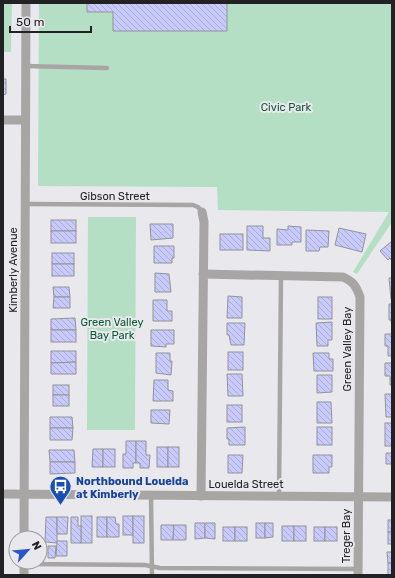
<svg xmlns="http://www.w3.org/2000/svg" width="395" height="578" font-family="Rubik,sans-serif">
<defs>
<pattern id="building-back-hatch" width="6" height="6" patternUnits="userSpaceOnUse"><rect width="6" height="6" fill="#c8cafb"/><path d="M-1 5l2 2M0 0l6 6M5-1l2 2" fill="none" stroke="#acadd7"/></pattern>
</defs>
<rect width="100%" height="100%" fill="#e8e8ed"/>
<g fill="#b4dfc4">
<polygon points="3,3 12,3 11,52 3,52"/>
<polygon points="39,3 392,3 392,222 357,274 353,272 389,212 218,210 217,187 38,186"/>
<polygon points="88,217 136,217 135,430 87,430"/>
</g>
<g fill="url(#building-back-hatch)" stroke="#939397">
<polygon points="87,3 227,3 227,31 113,31 113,12 87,12"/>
<polygon points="3,79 6,79 6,94 3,95"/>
<rect x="51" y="220" width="25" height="11"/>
<polygon points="150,224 173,224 173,238 151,240"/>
<polygon points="247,226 263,226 263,238 270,238 270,251 247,250"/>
<polygon points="288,226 301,227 301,242 292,242 292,245 277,245 277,229 288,230"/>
<polygon points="339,228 366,234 362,252 335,245"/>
<polygon points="306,230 329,231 328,247 320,247 319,251 306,251"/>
<rect x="51" y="231" width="25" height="12"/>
<rect x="220" y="234" width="23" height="16"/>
<polygon points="392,241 392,261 390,258 388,260 380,251"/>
<polygon points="154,246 174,246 174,258 172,258 172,263 154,263"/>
<rect x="52" y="253" width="22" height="11"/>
<rect x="52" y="264" width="22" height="12"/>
<polygon points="155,273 169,274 171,292 155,292"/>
<polygon points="389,278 392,278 392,299 391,299"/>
<polygon points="53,287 69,287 70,297 54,297"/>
<polygon points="228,296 242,297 242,318 227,318"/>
<polygon points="54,297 70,297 70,308 53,308"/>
<rect x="318" y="297" width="14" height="22"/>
<polygon points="153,300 167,300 167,311 172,311 172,321 153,321"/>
<polygon points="389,304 392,304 392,328 391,320 389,320"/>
<polygon points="75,318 76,330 51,330 51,319"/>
<polygon points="332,322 332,340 328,340 328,346 317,346 316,323"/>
<polygon points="227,323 245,323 244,345 231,345 229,335 227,335"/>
<rect x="51" y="330" width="25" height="12"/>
<polygon points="151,330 174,330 174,344 166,344 166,347 151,346"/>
<polygon points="385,334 392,334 392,356 388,356 388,346 385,346"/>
<polygon points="51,351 76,351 76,362 51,363"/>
<rect x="228" y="352" width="15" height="18"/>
<polygon points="156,353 170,353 170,361 172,361 171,375 156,373"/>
<polygon points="313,353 329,353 329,359 333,359 333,371 314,371"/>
<polygon points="76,362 76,374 51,374 51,363"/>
<polygon points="385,363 392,363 392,385 390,385 390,376 385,376"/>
<polygon points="227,374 242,374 243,396 228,396"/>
<polygon points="317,375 332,375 332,392 317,393"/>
<polygon points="154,380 168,380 168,390 173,391 173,401 153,401"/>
<rect x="53" y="385" width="16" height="10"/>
<polygon points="385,394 392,394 392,417 386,417"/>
<rect x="53" y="395" width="16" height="11"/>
<polygon points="317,402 331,402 332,423 317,423"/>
<rect x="227" y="405" width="15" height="17"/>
<polygon points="151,410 170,410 169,424 151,423"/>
<polygon points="50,417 72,417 73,428 50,428"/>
<rect x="385" y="423" width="7" height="23"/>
<polygon points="245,427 245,445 229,445 229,439 227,439 227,428"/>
<rect x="317" y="427" width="15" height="18"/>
<polygon points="50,428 73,428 72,440 50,440"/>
<polygon points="126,441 136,441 136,463 133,463 133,468 123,468 123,454 126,454"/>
<polygon points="136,441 146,441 146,455 150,455 149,468 140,468 140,463 136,463"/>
<rect x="157" y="447" width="11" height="20"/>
<rect x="168" y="447" width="11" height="20"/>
<polygon points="93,449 103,449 103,467 92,467"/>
<rect x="103" y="449" width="12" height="18"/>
<polygon points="49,450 74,450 75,462 50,462"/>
<polygon points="386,453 392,453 392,474 392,464 386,464"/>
<polygon points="228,455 243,455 242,473 228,473"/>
<polygon points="313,455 332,455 332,467 329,467 329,473 313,473"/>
<polygon points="50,462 75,462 75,473 50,474"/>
<rect x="81" y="516" width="11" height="27"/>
<rect x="123" y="516" width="10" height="19"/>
<rect x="133" y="516" width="11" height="27"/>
<polygon points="46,517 57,517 57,543 45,542"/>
<polygon points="57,517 68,517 67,534 57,534"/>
<polygon points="71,517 78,517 78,526 81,526 81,543 71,543"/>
<rect x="97" y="517" width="10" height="20"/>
<polygon points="107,517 115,517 116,524 119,524 119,537 107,537"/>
<rect x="388" y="520" width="4" height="12"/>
<polygon points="195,523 205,523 205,538 195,539"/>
<polygon points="205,523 215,523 215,539 205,538"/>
<rect x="256" y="523" width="9" height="15"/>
<polygon points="265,523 273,523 273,537 265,538"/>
<polygon points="161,525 174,525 173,540 161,540"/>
<polygon points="174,525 186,525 186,540 173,540"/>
<rect x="282" y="526" width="12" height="15"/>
<rect x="294" y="526" width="12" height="15"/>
<rect x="223" y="527" width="12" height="14"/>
<rect x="235" y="527" width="12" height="14"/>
<rect x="314" y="527" width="11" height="14"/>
<rect x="325" y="527" width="12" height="14"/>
<rect x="388" y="532" width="4" height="12"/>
<polygon points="57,541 67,541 67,556 56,556"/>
<polygon points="48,546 56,546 55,558 48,558"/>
<polygon points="387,552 392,552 392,563 388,563"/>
<rect x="388" y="563" width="4" height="12"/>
</g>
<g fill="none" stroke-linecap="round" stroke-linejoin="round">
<g stroke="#a8a6a5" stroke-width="4.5">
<polyline points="25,66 107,68"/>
<polyline points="26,204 193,205 198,207 202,212"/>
<polyline points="151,495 152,575"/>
<polyline points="279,496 281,276"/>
<polyline points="24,564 145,565 160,568 358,569"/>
</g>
<g stroke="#a8a6a5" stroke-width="9">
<polyline points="3,120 25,120"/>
<path d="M 203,274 L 343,277 C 354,282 356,286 360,297 L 358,575"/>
<polyline points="3,494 392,497"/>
<polyline points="201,496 204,222 202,212"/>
<polyline points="24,538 26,3"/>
<polyline points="24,575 24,562"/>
</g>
</g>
<defs>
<symbol id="bus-pin" viewBox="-11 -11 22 30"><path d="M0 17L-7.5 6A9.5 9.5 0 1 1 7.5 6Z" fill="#1a4fb4" stroke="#e8e8ed"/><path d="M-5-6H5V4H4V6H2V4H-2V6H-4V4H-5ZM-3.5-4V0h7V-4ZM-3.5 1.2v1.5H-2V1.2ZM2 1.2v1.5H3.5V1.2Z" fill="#fff"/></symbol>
</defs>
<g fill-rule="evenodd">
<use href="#bus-pin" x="48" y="474" width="25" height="34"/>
</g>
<g text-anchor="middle" stroke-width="4" stroke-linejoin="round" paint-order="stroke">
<g font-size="11" fill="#0d5a37" stroke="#e8e8ed">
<text x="286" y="111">Civic Park</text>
<text x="112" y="326">Green Valley<tspan x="112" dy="13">Bay Park</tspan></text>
</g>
<g font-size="11" fill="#222224" stroke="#e8e8ed">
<text x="115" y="200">Gibson Street</text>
<text transform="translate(13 270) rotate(-90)" y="4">Kimberly Avenue</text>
<text transform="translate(347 349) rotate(-90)" y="4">Green Valley Bay</text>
<text x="246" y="488">Louelda Street</text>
<text transform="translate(346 536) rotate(-90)" y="4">Treger Bay</text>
</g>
<g font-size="11" font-weight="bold" fill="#164399" stroke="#e8e8ed" text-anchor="start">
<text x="76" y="485">Northbound Louelda<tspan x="76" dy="13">at Kimberly</tspan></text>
</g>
</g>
<rect width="395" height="578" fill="none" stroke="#222224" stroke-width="8"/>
<g transform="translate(28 550) rotate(63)"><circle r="19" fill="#e8e8ed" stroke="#99999d"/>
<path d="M0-3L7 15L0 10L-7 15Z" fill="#2b56c5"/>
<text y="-6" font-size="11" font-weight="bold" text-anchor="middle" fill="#222224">N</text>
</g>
<path d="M10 26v6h81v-6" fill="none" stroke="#222224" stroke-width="2"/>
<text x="16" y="26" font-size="12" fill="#222224" stroke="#e8e8ed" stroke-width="3" paint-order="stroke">50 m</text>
</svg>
